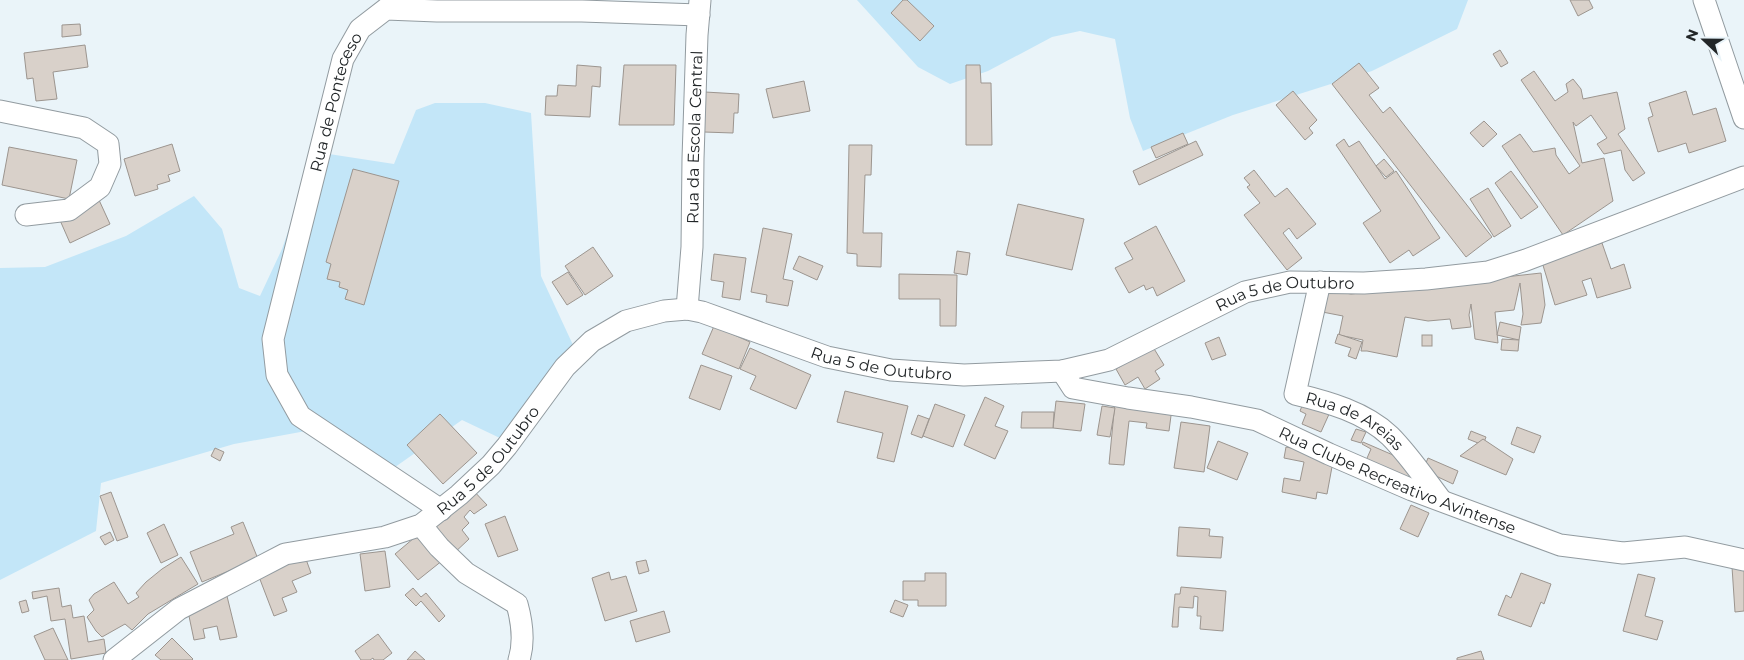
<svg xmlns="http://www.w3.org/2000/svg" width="1744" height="660" font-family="Montserrat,sans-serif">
<rect width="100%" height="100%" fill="#eaf4f9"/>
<g fill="#c3e6f8">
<polygon points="857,0 1468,0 1457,29 1372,71 1233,115 1143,151 1130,118 1115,39 1080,31 1052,37 988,71 950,84 918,67"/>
<polygon points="435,103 485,103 531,113 541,276 573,345 502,439 462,420 388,472 306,431 234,444 101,483 96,531 0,580 0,268 45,267 126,236 194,196 222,229 239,288 260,296 282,249 316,152 394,164 416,110"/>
</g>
<g fill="#d9d1ca" stroke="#9c958f">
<polygon points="903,0 907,0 934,26 920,41 891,13"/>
<polygon points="1570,0 1589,0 1593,8 1578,16"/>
<polygon points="80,24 81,35 62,37 62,25"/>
<polygon points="85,45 88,67 53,72 57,99 36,101 33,78 27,79 24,53"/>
<polygon points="1500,50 1508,63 1501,67 1493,54"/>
<polygon points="1359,63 1379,88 1369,95 1383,113 1390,107 1492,237 1466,257 1332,84"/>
<polygon points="577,65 601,67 600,87 592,86 590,117 545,115 546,96 557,96 558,85 576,86"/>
<polygon points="624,65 676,65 674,125 619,125"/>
<polygon points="966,65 980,65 981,83 991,83 992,145 966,145"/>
<polygon points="1534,71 1555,101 1568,92 1566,84 1573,79 1581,89 1583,99 1617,92 1625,129 1618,134 1645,173 1633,181 1625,170 1621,150 1604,154 1597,144 1607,138 1591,115 1576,126 1573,122 1582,163 1604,158 1613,201 1563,235 1502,146 1520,134 1533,152 1555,148 1556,155 1569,174 1580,166 1521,80"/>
<polygon points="804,81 810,111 773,118 766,89"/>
<polygon points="1293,91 1317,120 1309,128 1313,133 1305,140 1276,105"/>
<polygon points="1686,91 1693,115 1716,108 1726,141 1689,153 1686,143 1658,152 1648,118 1653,116 1649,103"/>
<polygon points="705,92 739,94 738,113 734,113 733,133 704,132"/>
<polygon points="1484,121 1497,134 1483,147 1470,133"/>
<polygon points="1183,133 1188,144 1156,158 1151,147"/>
<polygon points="1344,139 1349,147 1359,141 1385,179 1396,171 1440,238 1413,256 1409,250 1390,263 1363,223 1381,211 1336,145"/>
<polygon points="1196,141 1203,155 1139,185 1133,171"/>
<polygon points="172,144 180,171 168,175 170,181 157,185 158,189 135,196 124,159"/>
<polygon points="849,145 872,145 871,175 865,175 863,233 882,233 881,267 857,266 857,254 847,253"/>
<polygon points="9,147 77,160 69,199 2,185"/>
<polygon points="1384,159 1394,171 1386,177 1376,166"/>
<polygon points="353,169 399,181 364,305 345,299 348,290 339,287 340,282 327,279 331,264 326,262"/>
<polygon points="1254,170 1275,197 1287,188 1316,224 1297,239 1289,228 1283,233 1302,258 1287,270 1244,215 1260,203 1247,187 1250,185 1244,178"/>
<polygon points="1511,171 1538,207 1521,219 1495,183"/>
<polygon points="1488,188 1511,226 1494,237 1470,199"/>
<polygon points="99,200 110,224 70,243 59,218"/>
<polygon points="1018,204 1084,219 1072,270 1006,255"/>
<polygon points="1156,226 1185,281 1157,296 1153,287 1146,290 1144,285 1129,293 1115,268 1133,259 1124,243"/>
<polygon points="763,228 792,234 783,279 793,281 788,306 766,302 767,295 751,292"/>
<polygon points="1602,243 1611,269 1624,264 1631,288 1597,298 1591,278 1582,281 1587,295 1555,305 1542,262"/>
<polygon points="593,247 613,276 585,295 565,266"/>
<polygon points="957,251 970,253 967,275 954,273"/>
<polygon points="714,254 746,258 740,300 722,297 724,282 711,280"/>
<polygon points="799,256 823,266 817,280 793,269"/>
<polygon points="568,272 583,295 567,305 552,282"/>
<polygon points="1541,273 1545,305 1541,323 1521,325 1523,314 1520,283 1514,310 1495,312 1498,343 1475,339 1471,304 1469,315 1471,327 1452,329 1450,319 1428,321 1405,317 1397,357 1367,351 1361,351 1363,340 1339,335 1343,316 1312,310 1317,288 1351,294"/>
<polygon points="899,274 957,275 956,326 940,326 940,299 899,299"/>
<polygon points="1500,322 1521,327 1519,340 1497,335"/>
<polygon points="714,326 750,342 739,369 702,354"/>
<polygon points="1338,334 1362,342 1356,359 1348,356 1351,348 1335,343"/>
<rect x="1422" y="335" width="10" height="11"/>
<polygon points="1219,337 1226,355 1212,360 1205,343"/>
<polygon points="1502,339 1519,340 1518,351 1501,350"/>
<polygon points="1153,347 1164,365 1155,371 1160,379 1145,389 1138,377 1125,385 1116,369"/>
<polygon points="750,348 811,375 796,409 750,389 756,376 740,369"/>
<polygon points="701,365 732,376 720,410 689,398"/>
<polygon points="845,391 908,406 894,462 877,458 883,433 837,422"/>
<polygon points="985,397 1004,406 995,426 1008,431 995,459 964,445"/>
<polygon points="1056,401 1085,404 1081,431 1053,428"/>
<polygon points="1304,401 1330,412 1321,432 1302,424 1306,414 1300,411"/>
<polygon points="1115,402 1172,408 1169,431 1146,428 1147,423 1129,421 1124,465 1109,464"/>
<polygon points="935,404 965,415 953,447 923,436"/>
<polygon points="1102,406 1115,408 1110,437 1097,435"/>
<polygon points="1022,412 1054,412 1053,428 1021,428"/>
<polygon points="440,414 477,453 443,484 407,445"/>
<polygon points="918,415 929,419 922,438 911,434"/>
<polygon points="1181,422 1210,426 1204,472 1174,468"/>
<polygon points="1517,427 1541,436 1534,453 1511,444"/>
<polygon points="1356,429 1366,432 1361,443 1351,440"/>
<polygon points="1471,431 1486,437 1483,445 1468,439"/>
<polygon points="1483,439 1513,459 1506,475 1460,456"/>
<polygon points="1218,441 1248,453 1237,480 1207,468"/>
<polygon points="1363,442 1416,465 1408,484 1364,465 1371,449 1362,444"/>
<polygon points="1286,447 1334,456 1327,494 1317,492 1316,499 1282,492 1284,478 1300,481 1304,462 1284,458"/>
<polygon points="215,448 224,452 220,461 211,456"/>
<polygon points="1428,458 1458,471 1453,484 1423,470"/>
<polygon points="471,488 487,505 474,514 470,510 464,517 469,523 462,530 469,539 451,556 426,529"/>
<polygon points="111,492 128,537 117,541 100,496"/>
<polygon points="1411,505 1429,513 1418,537 1400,529"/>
<polygon points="505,516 518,550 498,557 485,524"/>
<polygon points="243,522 258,559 202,582 190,552 234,534 231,527"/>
<polygon points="164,524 178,555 161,563 147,533"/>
<polygon points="1179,527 1210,529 1209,536 1223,537 1221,558 1177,556"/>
<polygon points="110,532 114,540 105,545 100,537"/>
<polygon points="420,533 443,560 418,580 395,554"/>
<polygon points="303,551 311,573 292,581 297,592 282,598 287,611 274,616 256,569"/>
<polygon points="385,551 390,587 365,591 360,554"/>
<polygon points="181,557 198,584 148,614 132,630 125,624 102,637 96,631 87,617 94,610 89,600 94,594 114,582 128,604 139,597 136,593 146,582 162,569"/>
<polygon points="646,560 649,571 639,574 636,562"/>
<polygon points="1744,566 1744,611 1735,612 1732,567"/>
<polygon points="609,572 611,580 626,576 637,611 605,621 592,578"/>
<polygon points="925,573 946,573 946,606 918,606 918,600 903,600 903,581 925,581"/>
<polygon points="1521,573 1551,584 1544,604 1541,602 1531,627 1498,615 1506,595 1511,598"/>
<polygon points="1638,574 1655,578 1645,616 1663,621 1657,640 1623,631"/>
<polygon points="1181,587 1226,591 1223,631 1200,629 1201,616 1197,616 1198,597 1194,596 1193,608 1179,607 1178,627 1172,627 1175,594 1180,594"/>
<polygon points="59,588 62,607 71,605 73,618 84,616 88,642 104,639 106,653 71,659 65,619 51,621 47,596 33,599 32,592"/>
<polygon points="225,588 237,637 220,640 217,626 203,629 205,638 194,640 185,597"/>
<polygon points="413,588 421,597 426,593 445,616 439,622 421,601 416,606 405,595"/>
<polygon points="26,600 29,611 22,613 19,602"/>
<polygon points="895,600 908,605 903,617 890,612"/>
<polygon points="664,611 670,632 636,642 630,621"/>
<polygon points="53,628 68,660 45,660 34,636"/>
<polygon points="378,634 392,653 383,660 374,660 373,658 370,660 361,660 355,651"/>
<polygon points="172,638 193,659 192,660 161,660 155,655"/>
<polygon points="415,651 425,660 407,660"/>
<polygon points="1481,651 1484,660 1457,660 1457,658"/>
</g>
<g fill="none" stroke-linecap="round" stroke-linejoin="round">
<defs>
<g id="minor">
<polyline points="1704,0 1744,118"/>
<polyline points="0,111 84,128 108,144 110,164 100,187 69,210 26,215"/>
<path id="s1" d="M 1320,282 L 1295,394 C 1328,402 1365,412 1390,436 C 1409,455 1425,479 1441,500"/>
<path id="s2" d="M 687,309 L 692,247 L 693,159 L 697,35 L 700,0"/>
<path id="s3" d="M 1062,371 L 1073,388 L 1128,398 L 1191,407 L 1257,420 L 1329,454 L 1412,490 L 1560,545 L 1623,553 L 1685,547 L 1744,560"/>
<path id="s4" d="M 441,510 L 300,416 L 277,375 L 273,339 L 343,59 L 360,29 L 386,9 L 437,11 L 582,11 L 699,15"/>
<path d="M 421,525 L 439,547 L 466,573 L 517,604 C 522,622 525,641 519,660"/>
<path id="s5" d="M 114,660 L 179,609 L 285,554 L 385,537 L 421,525 L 459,495 L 491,465 L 507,446 L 565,367 L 592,341 L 626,321 L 664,311 L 687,309 L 702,312 L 827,357 L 891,370 L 964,375 L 1062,371 L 1109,360 L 1245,292 L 1290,282 L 1364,283 L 1426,279 L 1488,272 L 1526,260 L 1744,177"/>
</g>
</defs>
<use href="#minor" stroke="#929ba0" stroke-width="23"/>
<use href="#minor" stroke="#fff" stroke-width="21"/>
</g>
<g text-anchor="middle" stroke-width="4" stroke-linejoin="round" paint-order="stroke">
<g font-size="16" fill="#222628" stroke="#eaf4f9">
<text dy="6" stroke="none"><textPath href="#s4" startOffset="498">Rua de Ponteceso</textPath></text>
<text dy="6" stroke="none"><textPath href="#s2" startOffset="172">Rua da Escola Central</textPath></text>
<text dy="6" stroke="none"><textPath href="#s5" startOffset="1320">Rua 5 de Outubro</textPath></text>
<text dy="6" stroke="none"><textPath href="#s5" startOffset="899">Rua 5 de Outubro</textPath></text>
<text dy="6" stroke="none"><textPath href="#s1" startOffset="181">Rua de Areias</textPath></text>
<text dy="6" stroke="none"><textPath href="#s5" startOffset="435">Rua 5 de Outubro</textPath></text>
<text dy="6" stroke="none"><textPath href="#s3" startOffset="360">Rua Clube Recreativo Avintense</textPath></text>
</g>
</g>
<g transform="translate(1704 40) rotate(292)" stroke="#eaf4f9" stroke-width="4" paint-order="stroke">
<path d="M0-4L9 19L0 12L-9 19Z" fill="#222628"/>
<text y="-8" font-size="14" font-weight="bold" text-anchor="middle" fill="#222628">N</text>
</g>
</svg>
